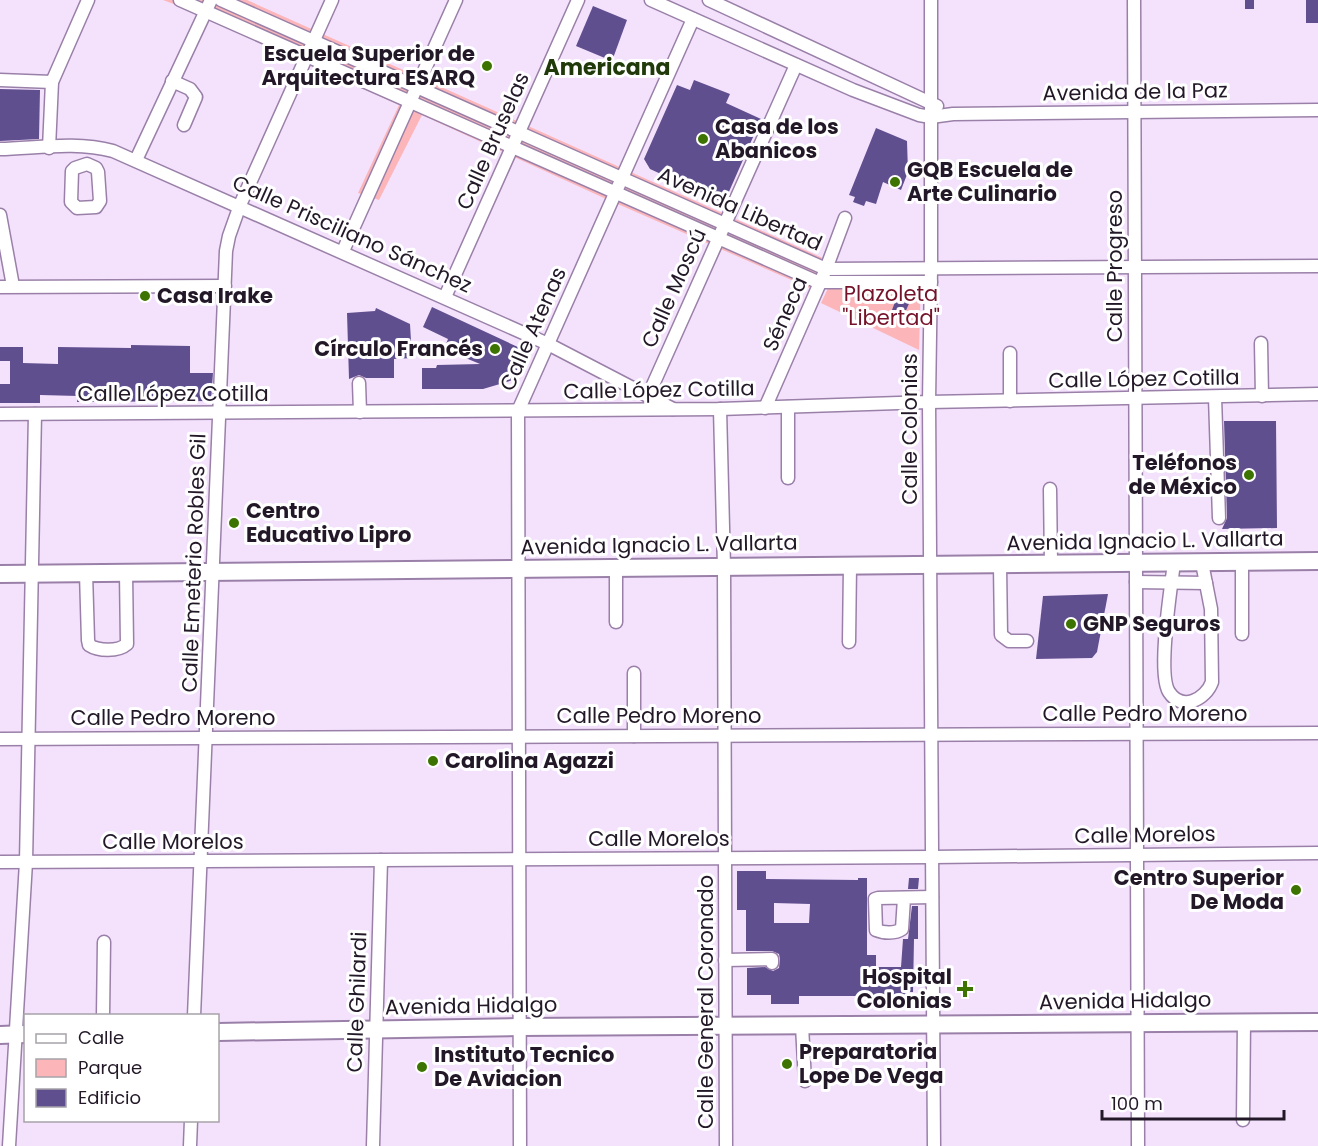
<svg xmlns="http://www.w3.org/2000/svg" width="1318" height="1146" font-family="Poppins,sans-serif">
<rect width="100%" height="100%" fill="#f4e2fd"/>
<g fill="#fcb6ba">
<polygon points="163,0 247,0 825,259 812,289 604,198 422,115 379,200 358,193 399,105 192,11"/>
<polygon points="921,278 919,350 821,303 830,284"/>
</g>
<g fill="#604f8f" fill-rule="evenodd">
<rect x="1245" y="0" width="9" height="9"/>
<rect x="1306" y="0" width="12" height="23"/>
<polygon points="593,6 627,20 612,61 576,46"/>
<polygon points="694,80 730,94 726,103 761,119 724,203 650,169 644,159 677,85 690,90"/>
<polygon points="0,89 40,90 39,139 0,141"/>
<polygon points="876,128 907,141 908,172 901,190 883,182 876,204 866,201 864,206 853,202 855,197 849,195"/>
<polygon points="898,294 911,299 904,315 892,310"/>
<polygon points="432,307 520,348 512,365 519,365 513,380 483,389 422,389 422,368 436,368 437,365 480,364 444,349 448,339 423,327"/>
<polygon points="376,308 410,324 412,358 394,359 394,378 366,378 359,375 349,379 347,313 375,311"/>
<polygon points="131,345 190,346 190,373 213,373 211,401 77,402 78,396 40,395 40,403 0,403 0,384 10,384 10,361 0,361 0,347 23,347 23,363 58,364 58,347 131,348"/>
<polygon points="1224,421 1276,421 1277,528 1222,529 1227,518"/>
<polygon points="1108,594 1097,652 1092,658 1036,659 1043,596"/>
<path d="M 737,871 L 766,871 L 766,879 L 858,880 L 858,878 L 867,878 L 867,955 L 876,955 L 876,967 L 901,967 L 903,939 L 914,939 L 913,992 L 908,992 L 908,996 L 799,996 L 799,1004 L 771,1004 L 771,995 L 747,995 L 747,968 L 765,967 L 773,971 L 779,968 L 780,959 L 779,954 L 772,951 L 746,951 L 746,910 L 737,910 ZM 774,903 L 810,904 L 809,923 L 774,923 Z"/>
<polygon points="909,878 919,878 918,889 908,889"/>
<polygon points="912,906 918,906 918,939 908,939"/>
</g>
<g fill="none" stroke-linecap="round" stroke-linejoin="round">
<defs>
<g id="minor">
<polyline points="180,0 820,283"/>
<polyline points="221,0 826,269 1318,266"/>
<polyline points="651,0 853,90 919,115 931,117 953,114 1318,110"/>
<polyline points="709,0 937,106"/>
<polyline points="931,0 931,269 929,402 934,1146"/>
<polyline points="1134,0 1138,1146"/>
<polyline points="0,80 52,82"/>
<polyline points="172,81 190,89 196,97 184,125"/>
<polyline points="49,148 52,82 88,0"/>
<path d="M 0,149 C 38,148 76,141 113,151 L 548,344 L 673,409"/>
<polyline points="136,160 211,0"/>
<polygon points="87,164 96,168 98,172 100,201 96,207 77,208 71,202 72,171 75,168"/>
<polyline points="0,215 13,286"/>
<polyline points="343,251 456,0"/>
<polyline points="821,282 931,282"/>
<polyline points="0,287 225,286"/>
<polyline points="445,297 578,0"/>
<polyline points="1261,343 1262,396"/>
<polyline points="1010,353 1010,401"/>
<polyline points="359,383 360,412"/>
<polyline points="648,396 796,65"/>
<polyline points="1215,397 1219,518"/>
<polyline points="788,407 788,478"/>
<polyline points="765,408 826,269 845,218"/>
<polyline points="720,409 724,567 726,1146"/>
<polyline points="0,414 720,409 929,402 1318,394"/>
<polyline points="1050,489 1051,564"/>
<polyline points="1242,562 1242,634"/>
<path d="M 1174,563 C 1171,587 1157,674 1169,692 C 1182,712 1206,699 1212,682 L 1211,609 L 1202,563"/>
<polyline points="1000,565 1001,635 1009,641 1027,641"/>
<path d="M 86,573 L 88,640 L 89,645 C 98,651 118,652 127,644 L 126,573"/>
<polyline points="1136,582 1206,583"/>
<polyline points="616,622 616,568"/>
<polyline points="849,642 850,566"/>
<polyline points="634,673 634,736"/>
<polyline points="0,739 1318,733"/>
<polyline points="0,862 932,857 1318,853"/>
<path d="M 904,898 L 902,929 C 895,934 883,933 876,930 L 875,899 L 878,898 L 932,897"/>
<polyline points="725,960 772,959 772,963"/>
<polyline points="103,1016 104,942"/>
<polyline points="194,1016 226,251 229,236 240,205 332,0"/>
<polyline points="802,1026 805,1081"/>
<polyline points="1243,1120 1244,1022"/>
<polyline points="9,1146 26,862 35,414"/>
<polyline points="190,1146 191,1120"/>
<polyline points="373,1146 381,860"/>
<polyline points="520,1146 518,411 693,19"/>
</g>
<g id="major">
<polyline points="0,574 1318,561"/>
<polyline points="218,1032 519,1027 1318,1022"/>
<polyline points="0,1035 26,1034"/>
</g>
</defs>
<use href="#minor" stroke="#9a80a8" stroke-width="15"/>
<use href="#major" stroke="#9a80a8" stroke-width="20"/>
<use href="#minor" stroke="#fff" stroke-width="12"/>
<use href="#major" stroke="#fff" stroke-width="16"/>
</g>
<g fill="#3d7401" stroke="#fff" stroke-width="2">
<circle cx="487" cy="66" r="6"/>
<circle cx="703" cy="139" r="6"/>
<circle cx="895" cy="182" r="6"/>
<circle cx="145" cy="296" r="6"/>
<circle cx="495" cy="349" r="6"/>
<circle cx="1249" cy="475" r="6"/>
<circle cx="234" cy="523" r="6"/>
<circle cx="1071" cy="624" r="6"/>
<circle cx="433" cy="761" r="6"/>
<circle cx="1296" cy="890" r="6"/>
<path d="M962 980h6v6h6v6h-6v6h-6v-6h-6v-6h6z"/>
<circle cx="787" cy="1064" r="6"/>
<circle cx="422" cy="1067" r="6"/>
</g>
<g text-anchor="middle" stroke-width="6" stroke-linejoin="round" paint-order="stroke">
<g font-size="21" font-weight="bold" fill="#221827" stroke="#fff" text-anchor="start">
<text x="475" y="61" text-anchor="end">Escuela Superior de<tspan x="475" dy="24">Arquitectura ESARQ</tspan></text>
<text x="715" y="134">Casa de los<tspan x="715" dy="24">Abanicos</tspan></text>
<text x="907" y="177">GQB Escuela de<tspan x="907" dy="24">Arte Culinario</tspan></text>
<text x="157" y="303">Casa Irake</text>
<text x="483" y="356" text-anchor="end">Círculo Francés</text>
<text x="1237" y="470" text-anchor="end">Teléfonos<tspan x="1237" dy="24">de México</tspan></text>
<text x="246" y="518">Centro<tspan x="246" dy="24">Educativo Lipro</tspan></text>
<text x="1083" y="631">GNP Seguros</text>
<text x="445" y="768">Carolina Agazzi</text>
<text x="1284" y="885" text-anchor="end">Centro Superior<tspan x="1284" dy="24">De Moda</tspan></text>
<text x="952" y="984" text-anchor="end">Hospital<tspan x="952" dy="24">Colonias</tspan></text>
<text x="799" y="1059">Preparatoria<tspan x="799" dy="24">Lope De Vega</tspan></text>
<text x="434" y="1062">Instituto Tecnico<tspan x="434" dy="24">De Aviacion</tspan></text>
</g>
<g font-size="21" fill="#221827" stroke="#fff">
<text transform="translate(1135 92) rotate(-1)" y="7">Avenida de la Paz</text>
<text transform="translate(493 141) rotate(-66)" y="7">Calle Bruselas</text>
<text transform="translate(740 209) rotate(24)" y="7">Avenida Libertad</text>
<text transform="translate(352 234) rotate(24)" y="7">Calle Prisciliano Sánchez</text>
<text transform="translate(1115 266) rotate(-90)" y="7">Calle Progreso</text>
<text transform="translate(674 288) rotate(-66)" y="7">Calle Moscú</text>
<text transform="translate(785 314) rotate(-66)" y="7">Séneca</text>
<text transform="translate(533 329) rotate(-66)" y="7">Calle Atenas</text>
<text transform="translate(1144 379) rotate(-1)" y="7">Calle López Cotilla</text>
<text transform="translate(659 390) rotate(-1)" y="7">Calle López Cotilla</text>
<text x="173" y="401">Calle López Cotilla</text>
<text transform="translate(910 429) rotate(-90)" y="7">Calle Colonias</text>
<text transform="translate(1145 541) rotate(-1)" y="7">Avenida Ignacio L. Vallarta</text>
<text transform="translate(659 545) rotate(-1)" y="7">Avenida Ignacio L. Vallarta</text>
<text transform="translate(194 563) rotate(-88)" y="7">Calle Emeterio Robles Gil</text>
<text x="1145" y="721">Calle Pedro Moreno</text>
<text x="659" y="723">Calle Pedro Moreno</text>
<text x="173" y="725">Calle Pedro Moreno</text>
<text transform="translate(1145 835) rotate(-1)" y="7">Calle Morelos</text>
<text x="659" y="846">Calle Morelos</text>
<text x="173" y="849">Calle Morelos</text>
<text transform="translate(1125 1001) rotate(-1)" y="7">Avenida Hidalgo</text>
<text transform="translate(357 1002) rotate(-88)" y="7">Calle Ghilardi</text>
<text transform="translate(706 1002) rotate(-90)" y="7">Calle General Coronado</text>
<text transform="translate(471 1006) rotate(-1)" y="7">Avenida Hidalgo</text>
</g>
<g font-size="21" fill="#741229" stroke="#fff">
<text x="891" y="301">Plazoleta<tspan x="891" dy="24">"Libertad"</tspan></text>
</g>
<g font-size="22" font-weight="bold" fill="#203a0a" stroke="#fff">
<text x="607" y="75">Americana</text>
</g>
</g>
<rect x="24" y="1014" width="195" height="108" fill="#ffffff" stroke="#a7a3a9" stroke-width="1.5"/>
<rect x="36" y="1034" width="30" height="9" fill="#ffffff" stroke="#a7a3a9" stroke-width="1.5"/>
<text x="78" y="1044" font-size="18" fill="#221827">Calle</text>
<rect x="36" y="1059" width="30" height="18" fill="#fcb6ba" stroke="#a7a3a9" stroke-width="1.5"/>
<text x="78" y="1074" font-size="18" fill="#221827">Parque</text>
<rect x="36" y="1089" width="30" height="18" fill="#604f8f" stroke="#a7a3a9" stroke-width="1.5"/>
<text x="78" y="1104" font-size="18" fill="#221827">Edificio</text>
<path d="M1102 1110v9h182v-9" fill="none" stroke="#221827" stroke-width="3"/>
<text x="1111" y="1110" font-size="18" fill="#221827" stroke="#ffffff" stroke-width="4.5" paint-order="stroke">100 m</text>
</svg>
